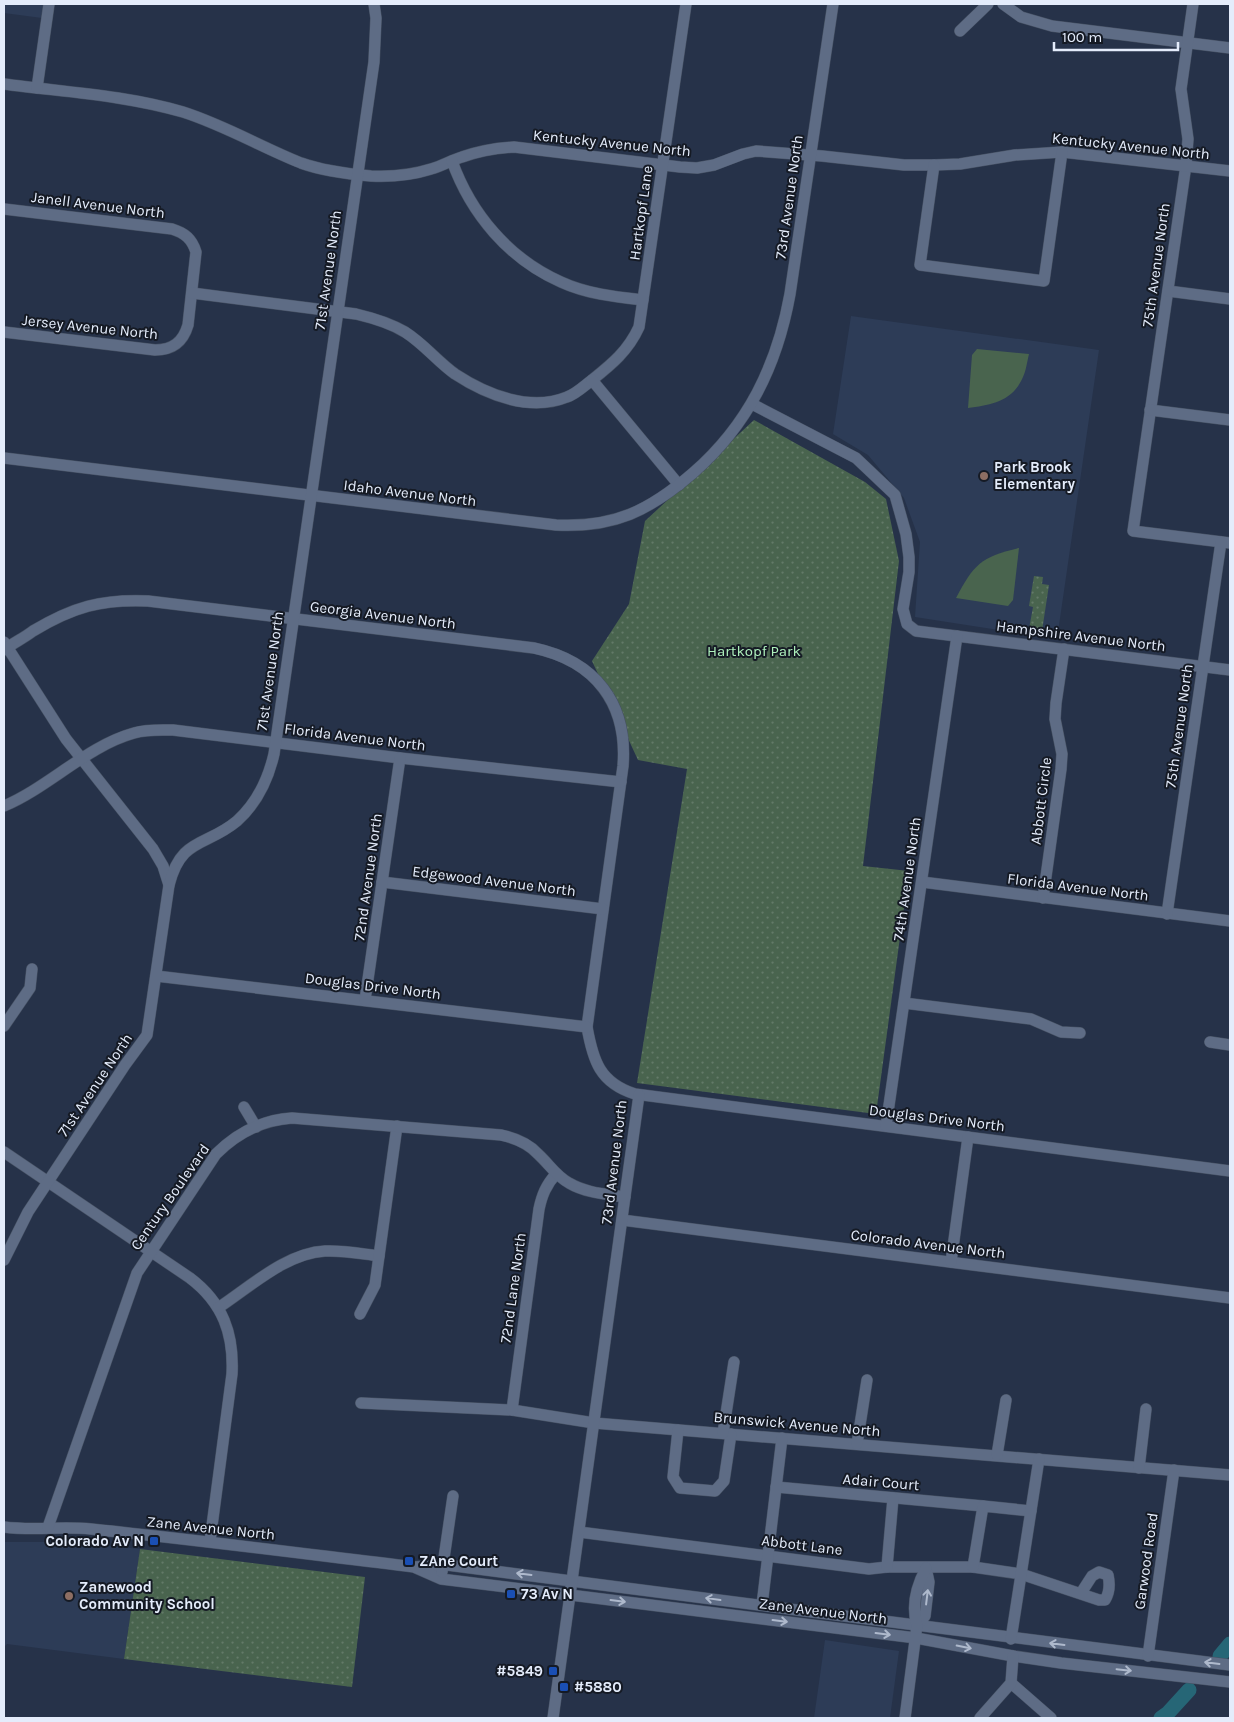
<svg xmlns="http://www.w3.org/2000/svg" width="1234" height="1722" font-family="Karla,sans-serif">
<defs>
<pattern id="park-dots" width="8" height="8" patternUnits="userSpaceOnUse" patternTransform="scale(1.25)"><rect width="8" height="8" fill="#49644e"/><path d="M2 2h.1M6 6h.1" fill="none" stroke="#637a68" stroke-width="1.8" stroke-linecap="round"/></pattern>
</defs>
<rect width="100%" height="100%" fill="#263249"/>
<g fill="#2d3c57">
<polygon points="4,4 44,4 42,18 4,13"/>
<polygon points="851,316 1099,350 1057,639 915,617 920,542 904,498 868,455 833,434"/>
<polygon points="4,1542 76,1542 140,1549 124,1659 7,1644 4,1647"/>
<polygon points="825,1640 899,1651 890,1718 814,1718"/>
</g>
<g fill="#49644e">
<path d="M 977,349 L 1029,354 C 1027,362 1026,371 1023,377 C 1013,401 991,405 968,408 L 972,355 Z"/>
<path d="M 1019,548 L 1013,600 L 1008,606 L 956,598 C 974,564 981,557 1019,548 Z"/>
</g>
<g fill="url(#park-dots)">
<polygon points="754,420 865,482 886,499 899,561 863,866 909,871 876,1114 637,1083 687,769 638,760 592,661 629,604 645,521"/>
<polygon points="1034,576 1043,577 1042,584 1049,585 1042,631 1029,629 1033,607 1029,606"/>
<polygon points="140,1549 365,1577 352,1687 124,1659"/>
</g>
<g fill="none" stroke-linecap="round" stroke-linejoin="round">
<g stroke="#266676" stroke-width="15">
<polyline points="1220,1656 1230,1644"/>
<polyline points="1161,1718 1168,1713 1189,1690"/>
</g>
<defs>
<g id="minor">
<polyline points="1003,4 1021,17 1052,26 1230,48"/>
<polyline points="1193,4 1181,89 1188,139 1186,165 1133,531 1230,543"/>
<polyline points="960,31 988,4"/>
<path d="M 4,84 C 64,92 125,95 183,112 C 224,125 261,147 301,163 C 323,171 348,174 371,176 C 391,177 412,175 431,169 C 442,166 452,160 462,157 C 479,151 496,148 514,147 L 680,167 L 697,168 L 714,165 L 743,154 L 756,151 L 822,156 L 904,165 L 934,165 L 960,164 L 1015,155 L 1062,152 L 1230,171"/>
<polyline points="37,88 49,4"/>
<path d="M 452,161 C 471,214 509,259 561,282 C 587,294 616,297 643,300"/>
<polyline points="934,165 920,265 1044,281 1062,152"/>
<path d="M 4,209 L 172,229 C 185,233 192,239 196,252 L 188,325 C 183,342 173,350 155,350 L 4,332"/>
<polyline points="1168,291 1230,299"/>
<path d="M 192,293 L 356,314 C 373,318 390,323 405,332 C 424,344 438,362 455,374 C 487,395 530,412 567,397 C 576,394 584,386 592,380 C 612,364 628,351 639,327 L 686,4"/>
<polyline points="592,380 679,485"/>
<polyline points="752,404 856,458 895,495 906,534 909,557 909,572 903,609 907,624 916,631 1230,670"/>
<polyline points="1150,410 1230,420"/>
<path d="M 4,458 L 556,525 C 614,528 649,511 693,473 C 748,425 777,366 790,294 L 833,4"/>
<polyline points="4,642 66,739 153,849 163,866 169,885"/>
<path d="M 4,650 C 13,643 24,638 33,631 C 73,607 101,599 148,601 L 534,648 C 595,661 628,703 623,766 L 587,1027 C 593,1061 600,1083 635,1094 L 1230,1171"/>
<path d="M 4,806 C 49,787 87,746 134,733 C 147,729 160,730 173,730 L 400,758 L 621,782"/>
<polyline points="382,882 603,909"/>
<polyline points="922,882 1230,921"/>
<polyline points="1043,898 1061,769 1062,754 1055,719 1056,703 1064,649"/>
<polyline points="1167,914 1221,542"/>
<polyline points="156,976 587,1027"/>
<polyline points="365,1000 400,758"/>
<polyline points="904,1003 1031,1019 1061,1032 1080,1033"/>
<polyline points="4,1026 30,988 32,969"/>
<polyline points="1210,1042 1230,1045"/>
<polyline points="244,1107 256,1127"/>
<polyline points="886,1126 957,636"/>
<path d="M 4,1152 L 190,1278 C 223,1303 234,1334 232,1374 L 210,1541"/>
<polyline points="622,1220 1230,1298"/>
<path d="M 4,1260 L 28,1212 L 125,1065 L 147,1035 L 169,885 C 181,837 206,847 237,821 C 257,803 268,780 274,754 L 374,62 L 376,18 L 374,4"/>
<polyline points="951,1262 968,1137"/>
<path d="M 218,1308 C 250,1287 286,1253 325,1251 C 343,1250 362,1254 379,1256"/>
<polyline points="360,1314 375,1285 397,1126"/>
<polyline points="361,1403 512,1410 594,1423 1230,1475"/>
<path d="M 512,1410 L 539,1209 C 542,1195 546,1185 556,1174"/>
<polyline points="678,1430 673,1477 680,1488 715,1491 724,1481 731,1434"/>
<polyline points="723,1433 734,1362"/>
<polyline points="857,1444 867,1380"/>
<polyline points="997,1455 1006,1400"/>
<polyline points="1139,1468 1146,1409"/>
<polyline points="776,1487 983,1506"/>
<path d="M 4,1527 C 33,1531 61,1526 91,1529 C 199,1540 306,1554 414,1567 L 447,1565 C 708,1597 969,1634 1230,1665"/>
<path d="M 48,1527 L 137,1273 L 216,1154 C 237,1133 262,1120 292,1118 L 501,1135 C 515,1138 528,1143 538,1154 C 549,1164 556,1176 569,1183 C 586,1193 606,1194 625,1197"/>
<path d="M 579,1532 L 869,1569 L 887,1567 L 973,1567 L 1021,1574 L 1099,1600 L 1105,1600 C 1110,1592 1110,1584 1108,1575 L 1099,1572 L 1092,1576 L 1081,1593"/>
<polyline points="887,1567 893,1498"/>
<polyline points="973,1567 983,1506 1031,1511"/>
<polyline points="416,1568 441,1579 916,1638 1013,1656 1061,1663 1230,1682"/>
<polyline points="442,1572 453,1496"/>
<polyline points="762,1605 782,1438"/>
<polyline points="917,1625 925,1616 929,1582 926,1568"/>
<polyline points="1011,1639 1039,1459"/>
<polyline points="1148,1656 1174,1470"/>
<polyline points="1011,1683 1051,1718"/>
<polyline points="553,1718 639,1095"/>
<path d="M 905,1718 L 917,1625 C 911,1606 917,1585 926,1568"/>
<polyline points="980,1718 1011,1683 1013,1656"/>
</g>
</defs>
<use href="#minor" stroke="#465163" stroke-width="12"/>
<use href="#minor" stroke="#5e6c85" stroke-width="11"/>
</g>
<defs><path id="oneway-shaft" d="M-6 0H5M1.5-3L5.5 0L1.5 3" fill="none" stroke-width="1.6" stroke-linecap="round" stroke-linejoin="round" transform="scale(1.25)"/></defs>
<g stroke="#aeb9cc">
<use href="#oneway-shaft" transform="translate(524 1574) rotate(-173)"/>
<use href="#oneway-shaft" transform="translate(927 1597) rotate(-83)"/>
<use href="#oneway-shaft" transform="translate(713 1599) rotate(-172)"/>
<use href="#oneway-shaft" transform="translate(618 1601) rotate(7)"/>
<use href="#oneway-shaft" transform="translate(780 1621) rotate(7)"/>
<use href="#oneway-shaft" transform="translate(883 1634) rotate(7)"/>
<use href="#oneway-shaft" transform="translate(1057 1644) rotate(-173)"/>
<use href="#oneway-shaft" transform="translate(964 1647) rotate(11)"/>
<use href="#oneway-shaft" transform="translate(1212 1663) rotate(-173)"/>
<use href="#oneway-shaft" transform="translate(1124 1670) rotate(6)"/>
</g>
<g fill="#8d6e63" stroke="#151a24" stroke-width="2">
<circle cx="984" cy="476" r="5"/>
<circle cx="69" cy="1596" r="5"/>
</g>
<g fill="#1a4fb4" stroke="#151a24" stroke-width="2">
<rect x="149" y="1536" width="10" height="10" rx="2.5"/>
<rect x="404" y="1556" width="10" height="10" rx="2.5"/>
<rect x="506" y="1589" width="10" height="10" rx="2.5"/>
<rect x="548" y="1666" width="10" height="10" rx="2.5"/>
<rect x="559" y="1682" width="10" height="10" rx="2.5"/>
</g>
<g text-anchor="middle" stroke-width="4" stroke-linejoin="round" paint-order="stroke">
<g font-size="15" fill="#e4ecfb" stroke="#151a24">
<text transform="translate(612 143) rotate(6)" y="5">Kentucky Avenue North</text>
<text transform="translate(1131 146) rotate(6)" y="5">Kentucky Avenue North</text>
<text transform="translate(789 197) rotate(-82)" y="5">73rd Avenue North</text>
<text transform="translate(98 205) rotate(7)" y="5">Janell Avenue North</text>
<text transform="translate(641 213) rotate(-82)" y="5">Hartkopf Lane</text>
<text transform="translate(1156 265) rotate(-82)" y="5">75th Avenue North</text>
<text transform="translate(328 270) rotate(-82)" y="5">71st Avenue North</text>
<text transform="translate(90 327) rotate(6)" y="5">Jersey Avenue North</text>
<text transform="translate(410 493) rotate(7)" y="5">Idaho Avenue North</text>
<text transform="translate(383 615) rotate(7)" y="5">Georgia Avenue North</text>
<text transform="translate(1081 636) rotate(7)" y="5">Hampshire Avenue North</text>
<text transform="translate(270 671) rotate(-82)" y="5">71st Avenue North</text>
<text transform="translate(1179 726) rotate(-82)" y="5">75th Avenue North</text>
<text transform="translate(355 737) rotate(7)" y="5">Florida Avenue North</text>
<text transform="translate(1041 801) rotate(-83)" y="5">Abbott Circle</text>
<text transform="translate(368 877) rotate(-82)" y="5">72nd Avenue North</text>
<text transform="translate(907 879) rotate(-82)" y="5">74th Avenue North</text>
<text transform="translate(494 881) rotate(7)" y="5">Edgewood Avenue North</text>
<text transform="translate(1078 887) rotate(7)" y="5">Florida Avenue North</text>
<text transform="translate(373 986) rotate(7)" y="5">Douglas Drive North</text>
<text transform="translate(95 1085) rotate(-56)" y="5">71st Avenue North</text>
<text transform="translate(937 1118) rotate(7)" y="5">Douglas Drive North</text>
<text transform="translate(614 1162) rotate(-83)" y="5">73rd Avenue North</text>
<text transform="translate(170 1197) rotate(-55)" y="5">Century Boulevard</text>
<text transform="translate(928 1244) rotate(7)" y="5">Colorado Avenue North</text>
<text transform="translate(513 1288) rotate(-82)" y="5">72nd Lane North</text>
<text transform="translate(797 1424) rotate(5)" y="5">Brunswick Avenue North</text>
<text transform="translate(881 1482) rotate(5)" y="5">Adair Court</text>
<text transform="translate(211 1528) rotate(6)" y="5">Zane Avenue North</text>
<text transform="translate(802 1545) rotate(7)" y="5">Abbott Lane</text>
<text transform="translate(1146 1561) rotate(-82)" y="5">Garwood Road</text>
<text transform="translate(823 1611) rotate(7)" y="5">Zane Avenue North</text>
</g>
<g font-size="15" font-weight="bold" fill="#e4ecfb" stroke="#151a24" text-anchor="start">
<text x="994" y="472">Park Brook<tspan x="994" dy="17">Elementary</tspan></text>
<text x="144" y="1546" text-anchor="end">Colorado Av N</text>
<text x="419" y="1566">ZAne Court</text>
<text x="79" y="1592">Zanewood<tspan x="79" dy="17">Community School</tspan></text>
<text x="521" y="1599">73 Av N</text>
<text x="543" y="1676" text-anchor="end">#5849</text>
<text x="574" y="1692">#5880</text>
</g>
<g font-size="15" fill="#aff2bd" stroke="#151a24">
<text x="754" y="656">Hartkopf Park</text>
</g>
</g>
<rect width="1234" height="1722" fill="none" stroke="#e4ecfb" stroke-width="10"/>
<path d="M1054 42v8h124v-8" fill="none" stroke="#e4ecfb" stroke-width="2.5"/>
<text x="1062" y="42" font-size="15" fill="#e4ecfb" stroke="#151a24" stroke-width="4" paint-order="stroke">100 m</text>
</svg>
